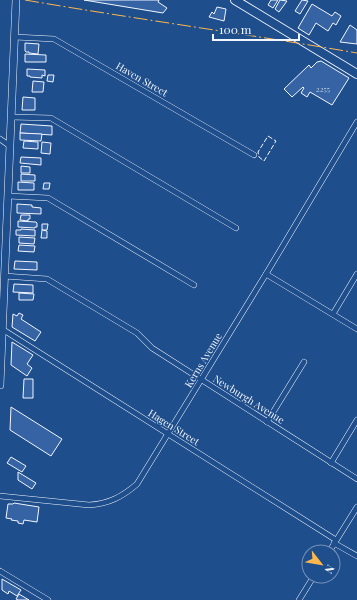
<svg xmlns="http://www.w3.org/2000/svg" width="357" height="600" font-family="'Playfair Display',serif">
<rect width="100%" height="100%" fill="#1f4e8c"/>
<g fill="#3563a3" stroke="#f2f6ff">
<polygon points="84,0 159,0 158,2 167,8 163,13"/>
<polygon points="271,0 278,0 273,8 268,5"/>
<polygon points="280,0 287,1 279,12 275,9"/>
<polygon points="302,0 308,1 300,14 295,11"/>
<polygon points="312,4 332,16 335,12 341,16 336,25 333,23 328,31 316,23 309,35 298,28"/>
<polygon points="217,7 226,9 224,21 209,17 212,12 214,14"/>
<polygon points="350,25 357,30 357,44 340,42"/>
<polygon points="25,43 39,44 38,54 29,53 29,52 26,52 25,51"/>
<polygon points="25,54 46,55 46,62 25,62"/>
<polygon points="321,61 349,78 332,105 310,92 307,97 301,93 304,88 303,87 292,97 284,89 309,65 311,68 317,62"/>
<polygon points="27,69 45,70 45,76 42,75 42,78 30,77 30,76 27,76"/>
<polygon points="48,75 54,75 53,82 47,81"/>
<polygon points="33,81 44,82 43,92 32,92"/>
<polygon points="23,97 35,98 35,110 22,110"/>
<polygon points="21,124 52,126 52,135 20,133"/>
<polygon points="20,133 42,134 41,141 20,140"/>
<polygon points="24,141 38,142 38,149 23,148"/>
<polygon points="42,142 51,143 50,154 41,153"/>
<polygon points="21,157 41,158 41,165 20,163"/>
<polygon points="21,166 30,167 30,173 21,173"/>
<polygon points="21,174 35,175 35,181 21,181"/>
<polygon points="18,182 34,183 34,190 18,190"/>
<polygon points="44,183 50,183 49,189 43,189"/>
<polygon points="17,204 32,205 32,207 41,208 41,214 17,213"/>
<polygon points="21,215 30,215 30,219 28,219 28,221 20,220"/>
<polygon points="18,221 36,222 37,223 37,227 35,227 35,228 18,227"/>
<polygon points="42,224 48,224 47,230 42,230"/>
<polygon points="21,229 35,230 35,236 16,235 16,230 21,230"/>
<polygon points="42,230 47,231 47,238 41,238"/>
<polygon points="19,237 35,238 34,244 19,243"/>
<polygon points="19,245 35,246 34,252 18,251"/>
<polygon points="15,261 37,262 37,270 14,269"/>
<polygon points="14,284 33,285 33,293 13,292"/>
<polygon points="19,293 34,294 33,300 19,300"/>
<polygon points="19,313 23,315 21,319 41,332 35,341 12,327 13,314 17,316"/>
<polygon points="12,342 33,355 27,364 32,368 27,376 11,365"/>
<polygon points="24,379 33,379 33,398 23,398"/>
<polygon points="11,407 62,439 51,456 10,430"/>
<polygon points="11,457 26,466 22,472 7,463"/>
<polygon points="18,472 36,483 32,489 18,480"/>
<polygon points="14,503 39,507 37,522 24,520 23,524 18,523 18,521 11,520 12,519 6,518 8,504 13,504"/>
<polygon points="2,579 21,590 17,596 9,591 8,594 2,590"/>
<polygon points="19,594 29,600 18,600 16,599"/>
</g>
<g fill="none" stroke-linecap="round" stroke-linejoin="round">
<defs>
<g id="street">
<polyline points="15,37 54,39 254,155"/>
<polyline points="11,117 51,118 236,228"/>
<polyline points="0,139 10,146"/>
<polyline points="8,196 48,198 194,285"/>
<polyline points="266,274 357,329"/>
<polyline points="4,276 47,279 137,333 152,348 357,479"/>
<polyline points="333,314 357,274"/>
<polyline points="2,329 336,540"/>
<polyline points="267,422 304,362"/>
<polyline points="331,463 357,420"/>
<path d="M 0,496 L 89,505 C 108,504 122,497 137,484 L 266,274 L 357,122"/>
<polyline points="334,543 357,556"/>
<polyline points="329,552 357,507"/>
<polyline points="0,571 48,600"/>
<polyline points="299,600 314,576"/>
</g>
<polyline id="secondary" points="0,385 16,0"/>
<polyline id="primary" points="235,0 357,74"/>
</defs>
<use href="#street" stroke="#f2f6ff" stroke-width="6"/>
<use href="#secondary" stroke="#f2f6ff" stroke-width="8"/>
<use href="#primary" stroke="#f2f6ff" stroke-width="10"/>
<use href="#street" stroke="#1f4e8c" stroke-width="5"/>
<use href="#secondary" stroke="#1f4e8c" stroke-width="7"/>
<use href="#primary" stroke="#1f4e8c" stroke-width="8"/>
<polygon stroke="#f2f6ff" stroke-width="1" stroke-dasharray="5 2" stroke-linecap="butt" points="268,136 276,141 264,161 259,157 258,152"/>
<path stroke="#ffb74d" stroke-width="1" stroke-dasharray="14 3 2 3" stroke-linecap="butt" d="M 25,0 C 136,19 247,34 357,53"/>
</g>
<g text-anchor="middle" stroke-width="3" stroke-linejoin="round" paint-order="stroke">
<g font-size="8" fill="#c3d1e8">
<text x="323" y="92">2255</text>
</g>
<g font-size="10" fill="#f2f6ff" stroke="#1f4e8c">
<text transform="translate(142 79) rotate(30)" y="4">Haven Street</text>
<text transform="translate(203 360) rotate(-59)" y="4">Kerns Avenue</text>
<text transform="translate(249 399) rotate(32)" y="4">Newburgh Avenue</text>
<text transform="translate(174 427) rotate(32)" y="4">Hagen Street</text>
</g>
</g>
<g transform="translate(321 564) rotate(121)"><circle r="19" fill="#1f4e8c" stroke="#7391ba"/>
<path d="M0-3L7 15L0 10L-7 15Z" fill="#ffb74d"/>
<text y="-6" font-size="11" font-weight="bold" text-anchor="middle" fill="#f2f6ff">N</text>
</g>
<path d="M213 34v6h86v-6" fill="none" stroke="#f2f6ff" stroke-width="2"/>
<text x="219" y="34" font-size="12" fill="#f2f6ff" stroke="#1f4e8c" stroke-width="3" paint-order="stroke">100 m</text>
</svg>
